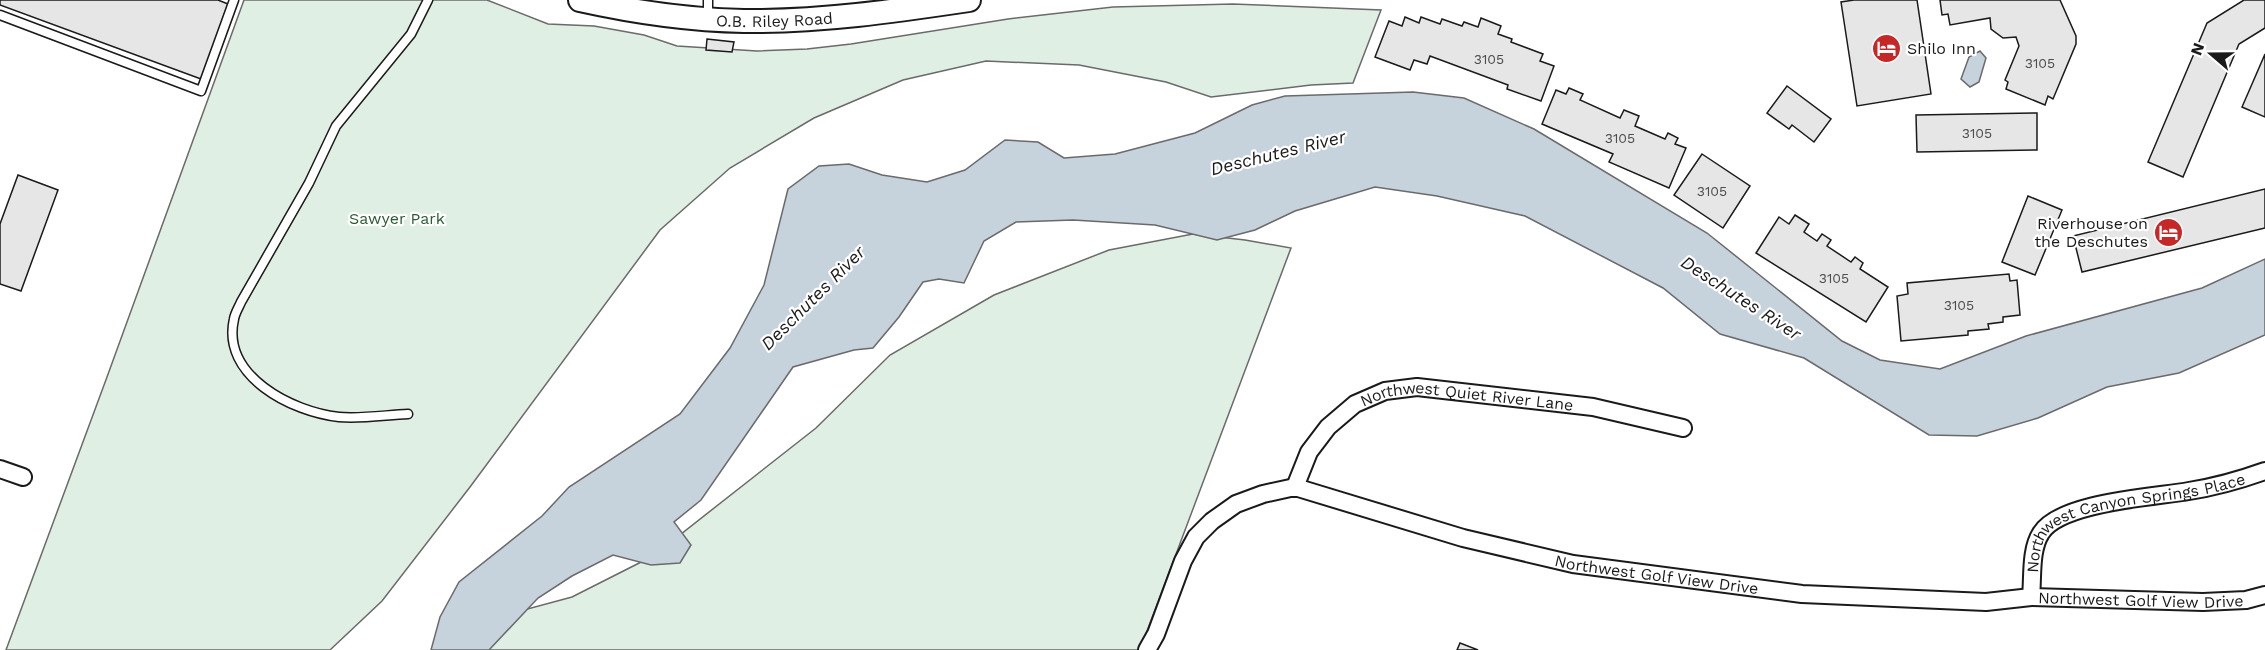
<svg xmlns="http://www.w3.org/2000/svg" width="2265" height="650" font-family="'Work Sans',sans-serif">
<rect width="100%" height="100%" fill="#fff"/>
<g fill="#e0efe3" stroke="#6a6a6a" stroke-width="1.5">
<polygon points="244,0 487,0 548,24 594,26 644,35 677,46 757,51 807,49 851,44 1008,19 1113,7 1233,4 1381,10 1353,83 1311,85 1211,97 1166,82 1079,65 986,61 903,80 814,118 730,168 660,230 470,487 382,601 330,650 6,650 107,377"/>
<polygon points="1193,234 1245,240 1291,248 1140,650 439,650 483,621 572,597 653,556 816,428 890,355 994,295 1109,250"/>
</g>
<g fill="#c6d2dc" stroke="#6a6a6a" stroke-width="1.5">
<polygon points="1980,51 1986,58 1979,82 1970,87 1961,79 1969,57"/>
<polygon points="1413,92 1464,98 1534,129 1707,233 1842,341 1880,360 1940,369 2026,336 2202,288 2265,259 2265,335 2179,373 2107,387 2038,418 1977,436 1929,435 1804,358 1720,334 1663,288 1525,216 1437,196 1375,187 1295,211 1255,230 1217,240 1155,225 1073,220 1016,222 984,241 964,283 939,279 923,282 899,317 873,348 854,350 793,367 701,500 674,522 691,545 680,563 651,565 613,555 572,576 538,598 489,650 431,650 440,617 459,582 542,516 569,487 680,414 730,348 764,285 788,189 819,166 849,164 882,175 927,182 965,170 1005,140 1038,142 1064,158 1115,154 1195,133 1252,105 1285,96"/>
</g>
<g fill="#e6e6e6" stroke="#1a1a1a" stroke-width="1.5">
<polygon points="0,0 218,0 228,4 201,79 0,5"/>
<polygon points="1854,0 1917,0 1931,94 1857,106 1841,2"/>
<polygon points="1940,0 2060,0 2076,36 2076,44 2053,99 2048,96 2045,105 2006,89 2008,82 2005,80 2019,46 2016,37 2003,38 1991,29 1990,18 1950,25 1948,14 1942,15"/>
<polygon points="2244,0 2265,0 2265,28 2239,44 2183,177 2148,162 2207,23"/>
<polygon points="1405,17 1419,23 1421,17 1440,24 1442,19 1462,26 1464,22 1478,27 1481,18 1501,26 1498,34 1512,39 1511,42 1543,54 1540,61 1554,66 1541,101 1507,89 1508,85 1430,56 1427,64 1414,60 1410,70 1375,57 1389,21 1402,26"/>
<polygon points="707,39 734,42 732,52 706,50"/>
<polygon points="2265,54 2265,117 2242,107"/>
<polygon points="1787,86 1831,119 1814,142 1792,125 1789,129 1767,113"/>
<polygon points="1569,88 1583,94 1580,100 1620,118 1624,110 1639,116 1635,126 1665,139 1668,133 1678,138 1675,144 1686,148 1669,188 1609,162 1613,154 1542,124 1556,90 1566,94"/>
<polygon points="2037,113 2037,150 1917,152 1916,115"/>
<polygon points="1702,154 1750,186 1723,228 1674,195"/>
<polygon points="18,175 58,190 21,291 0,284 0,224"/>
<polygon points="2265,189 2265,228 2082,272 2073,236"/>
<polygon points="2028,196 2062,210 2035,275 2002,262"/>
<polygon points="1795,215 1809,224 1804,232 1817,241 1822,234 1831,240 1827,246 1851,262 1855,257 1863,263 1860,269 1888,287 1866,322 1756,253 1779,217 1789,224"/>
<polygon points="2009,274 2010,281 2017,280 2020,315 2003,317 2003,322 1988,324 1989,329 1968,331 1968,335 1901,341 1897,296 1908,294 1907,283"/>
<polygon points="1460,643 1478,650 1457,650"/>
</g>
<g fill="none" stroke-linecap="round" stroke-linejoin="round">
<defs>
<g id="lane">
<polyline points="708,0 708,18"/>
<polyline points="0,15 201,91 234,0"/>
<path d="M 408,414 C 386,415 361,419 339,417 C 292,412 221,376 234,319 C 235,313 239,307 241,302 L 309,183 L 336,126 L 411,34 L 428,0"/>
</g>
<g id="street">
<polyline points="0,469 23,477"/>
<path id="s1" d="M 1295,487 L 1309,452 L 1328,427 L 1355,404 L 1385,391 L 1417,387 L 1593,407 L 1683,428"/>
<path id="s2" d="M 2031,597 C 2033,577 2030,550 2041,533 C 2060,502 2155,497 2189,491 C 2215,487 2240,480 2265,471"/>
<path id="s3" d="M 1147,650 L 1156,634 L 1183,561 L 1196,537 L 1212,521 L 1236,504 L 1263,494 L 1295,487 L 1463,538 L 1573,564 L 1802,594 L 1986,602 L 2031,597 L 2203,602 L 2246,600 L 2265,595"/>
</g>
<g id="secondary">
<path id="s4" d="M 580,0 C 634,12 689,20 744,21 C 819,22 895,11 969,0"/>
</g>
</defs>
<use href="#lane" stroke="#1a1a1a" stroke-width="11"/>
<use href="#street" stroke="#1a1a1a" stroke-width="20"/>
<use href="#secondary" stroke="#1a1a1a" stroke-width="26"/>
<use href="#lane" stroke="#fff" stroke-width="8"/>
<use href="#street" stroke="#fff" stroke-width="16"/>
<use href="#secondary" stroke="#fff" stroke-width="22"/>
</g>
<defs>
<symbol id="hotel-disc" viewBox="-11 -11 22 22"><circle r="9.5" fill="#c62828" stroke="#fff"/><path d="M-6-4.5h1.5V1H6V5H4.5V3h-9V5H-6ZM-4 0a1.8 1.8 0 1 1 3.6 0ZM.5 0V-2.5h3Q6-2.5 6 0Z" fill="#fff"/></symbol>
</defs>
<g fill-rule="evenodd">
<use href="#hotel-disc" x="1870" y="32" width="33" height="33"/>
<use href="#hotel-disc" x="2152" y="216" width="33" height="33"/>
</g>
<g text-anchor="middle" stroke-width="4.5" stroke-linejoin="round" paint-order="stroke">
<g font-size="14" fill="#4d4d4d">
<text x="1489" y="64">3105</text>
<text x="2040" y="68">3105</text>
<text x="1977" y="138">3105</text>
<text x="1620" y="143">3105</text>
<text x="1712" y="196">3105</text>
<text x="1834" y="283">3105</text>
<text x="1959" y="310">3105</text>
</g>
<g font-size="16" fill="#1a1a1a" stroke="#fff">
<text dy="6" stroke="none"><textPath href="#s4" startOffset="196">O.B. Riley Road</textPath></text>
<text dy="6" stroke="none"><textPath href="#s1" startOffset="219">Northwest Quiet River Lane</textPath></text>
<text dy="6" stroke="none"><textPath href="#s2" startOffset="152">Northwest Canyon Springs Place</textPath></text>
<text dy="6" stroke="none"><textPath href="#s3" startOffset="610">Northwest Golf View Drive</textPath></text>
<text dy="6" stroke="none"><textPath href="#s3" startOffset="1096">Northwest Golf View Drive</textPath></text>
</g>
<g font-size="16" fill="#1a1a1a" stroke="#fff" text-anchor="start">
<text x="1907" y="54">Shilo Inn</text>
<text x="2148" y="229" text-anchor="end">Riverhouse on<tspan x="2148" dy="18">the Deschutes</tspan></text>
</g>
<g font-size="16" fill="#2b5a34" stroke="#fff">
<text x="397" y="224">Sawyer Park</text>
</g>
<g font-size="18" font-style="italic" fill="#1a1a1a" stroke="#fff">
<text transform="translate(1278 153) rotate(-14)" y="6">Deschutes River</text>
<text transform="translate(813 298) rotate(-45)" y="6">Deschutes River</text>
<text transform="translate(1741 298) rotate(33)" y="6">Deschutes River</text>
</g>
</g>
<g transform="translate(2211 54) rotate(290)" stroke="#ffffff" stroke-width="4.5" paint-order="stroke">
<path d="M0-4.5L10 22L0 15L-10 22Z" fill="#1a1a1a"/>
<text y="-9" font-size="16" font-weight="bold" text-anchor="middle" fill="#1a1a1a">N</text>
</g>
</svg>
